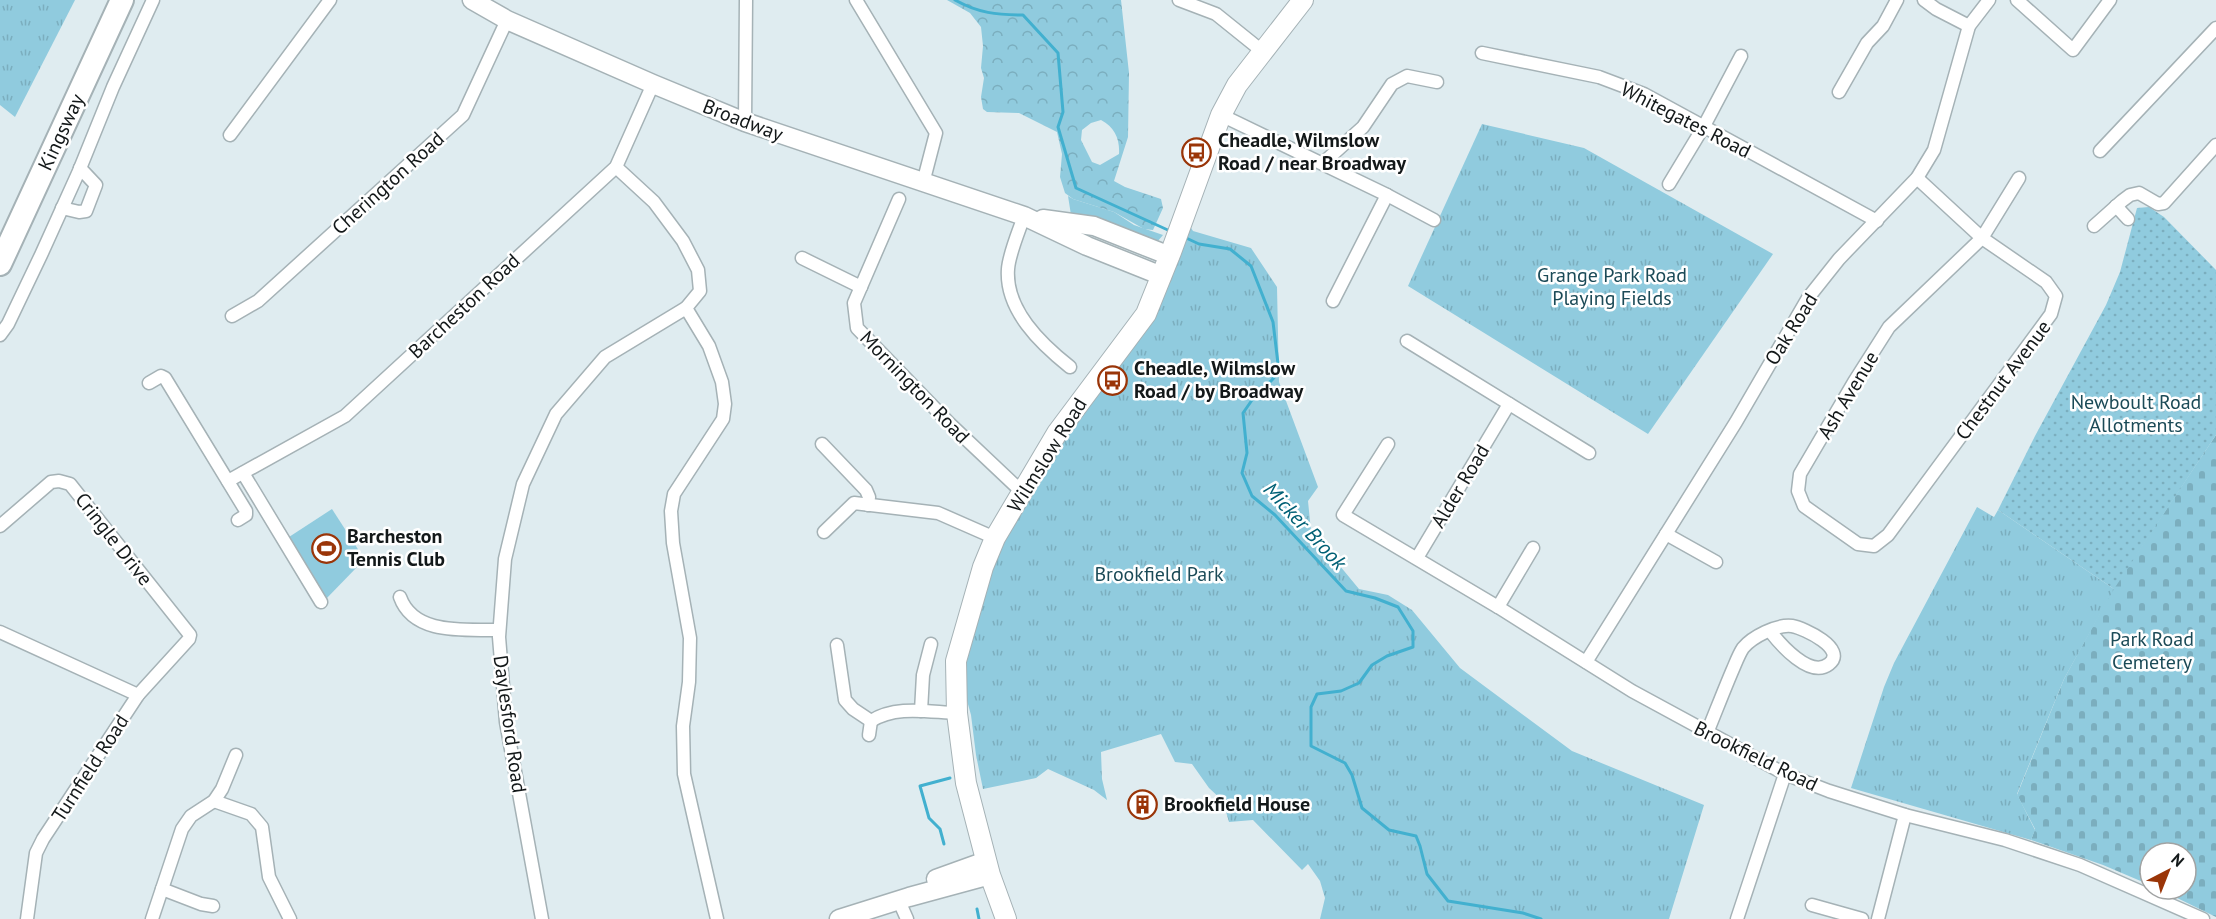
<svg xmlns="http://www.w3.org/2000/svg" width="2216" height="919" font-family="'PT Sans',sans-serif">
<defs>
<pattern id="forest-crowns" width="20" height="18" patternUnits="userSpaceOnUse" patternTransform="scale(1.5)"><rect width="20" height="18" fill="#90cbde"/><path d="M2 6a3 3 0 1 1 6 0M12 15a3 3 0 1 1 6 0" fill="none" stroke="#7baebe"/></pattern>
<pattern id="cemetery-stones" width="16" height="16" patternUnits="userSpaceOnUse" patternTransform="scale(1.5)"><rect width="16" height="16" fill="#90cbde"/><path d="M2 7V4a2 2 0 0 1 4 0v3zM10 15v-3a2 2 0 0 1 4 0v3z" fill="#7baebe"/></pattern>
<pattern id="park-tufts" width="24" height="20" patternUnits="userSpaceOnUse" patternTransform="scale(1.5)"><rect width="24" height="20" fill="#90cbde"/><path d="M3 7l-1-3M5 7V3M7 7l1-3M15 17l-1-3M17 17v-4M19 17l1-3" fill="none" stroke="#7baebe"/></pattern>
<pattern id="garden-dots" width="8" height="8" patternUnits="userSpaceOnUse" patternTransform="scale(1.5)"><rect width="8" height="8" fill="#90cbde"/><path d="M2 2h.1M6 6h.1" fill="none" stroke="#7baebe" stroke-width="1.8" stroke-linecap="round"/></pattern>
</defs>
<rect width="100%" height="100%" fill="#dfecf0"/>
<g fill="#90cbde">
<polygon points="1068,196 1073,199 1114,212 1134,225 1163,235 1157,242 1071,215"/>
<polygon points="332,509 363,557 358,566 325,600 289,537"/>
</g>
<path fill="url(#forest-crowns)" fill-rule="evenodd" d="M 947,0 L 1121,0 L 1129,73 L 1128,137 L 1114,181 L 1125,187 L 1161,199 L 1163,208 L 1153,230 L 1144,229 L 1114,212 L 1073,199 L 1065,193 L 1060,177 L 1062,154 L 1057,132 L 1019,113 L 987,112 L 983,109 L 981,97 L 984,78 L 981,68 L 983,46 L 981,27 L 970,13 ZM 1101,120 C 1115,127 1120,140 1119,154 L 1100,165 L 1092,162 L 1081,140 L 1082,130 L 1091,123 Z"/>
<polygon fill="url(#cemetery-stones)" points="2216,435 2216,917 2173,896 2175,890 2173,889 2186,889 2186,853 2150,853 2150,885 2103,865 2031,840 2035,829 2017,795 2064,679 2113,589"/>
<g fill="url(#park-tufts)">
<polygon points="0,0 75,0 15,117 0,105"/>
<polygon points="1482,124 1584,148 1773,254 1648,434 1408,286"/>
<polygon points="1184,217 1193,231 1251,248 1277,287 1279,382 1318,487 1308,501 1311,531 1359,589 1388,595 1412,610 1460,668 1572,751 1704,805 1669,919 1320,919 1325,898 1320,881 1308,864 1302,870 1253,820 1229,822 1223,801 1209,788 1192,764 1175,762 1161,734 1101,752 1102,779 1107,800 1094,790 1048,769 1036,778 983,789 976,755 971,715 956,661 995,538 1146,314"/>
<polygon points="1977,507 1994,517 1998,510 2114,589 2064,679 2017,794 2035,830 2031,840 1851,788 1884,687 1894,663"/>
</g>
<polygon fill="url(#garden-dots)" points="2149,207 2164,217 2216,270 2216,435 2114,589 1998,510 2035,436 2106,305 2120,272 2137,208"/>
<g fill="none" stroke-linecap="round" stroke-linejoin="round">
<g stroke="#42b0cf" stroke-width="3">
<path d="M 955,0 C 978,13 997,15 1023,15 L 1058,53 L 1063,112 L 1058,127 L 1076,188 L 1170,231"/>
<polyline points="1184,237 1199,244 1230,249 1251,266 1273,322 1279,372 1271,381 1259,390 1243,413 1247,453 1242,473 1252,496 1275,515 1346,591 1375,598 1398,607 1413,631 1413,647 1387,656 1372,665 1359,683 1341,691 1317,694 1311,707 1311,746 1345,763 1352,775 1362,808 1389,830 1416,836 1420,846 1427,874 1448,901 1523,913 1541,919"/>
<polyline points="944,844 940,829 929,818 920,786 950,778"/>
<polyline points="977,909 979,919"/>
</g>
<defs>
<g id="street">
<polyline points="856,0 936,133 923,183"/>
<polyline points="1179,0 1216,14 1262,51"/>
<polyline points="1924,0 1936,9 1969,26"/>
<polyline points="2017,0 2073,50 2110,0"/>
<polyline points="1482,53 1599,77 1644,94 1877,221"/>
<polyline points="1839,92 1867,43 1883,26 1897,0"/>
<polyline points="1221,115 1387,195 1434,220"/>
<polyline points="745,122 746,0"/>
<polyline points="230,135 330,0"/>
<polyline points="2100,151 2216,28"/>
<polyline points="1323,163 1363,127 1392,84 1407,76 1437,82"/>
<polyline points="1917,178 1982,238 2046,282 2056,296 2051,314 1888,535 1874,546 1858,544 1804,506 1798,491 1800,474 1854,382 1889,327 1982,238 2019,178"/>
<polyline points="1669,184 1704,126 1741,56"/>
<polyline points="899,199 854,303 857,328 950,424 1022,492"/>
<polyline points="2116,206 2128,219"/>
<polyline points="62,208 79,212 86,211 96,185 80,168"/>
<path d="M 1024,216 C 1019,231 1009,254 1008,269 C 1005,310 1041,344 1070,367"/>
<polyline points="2094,226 2122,201 2130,195 2139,193 2158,204 2164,203 2216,145"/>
<polyline points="802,258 861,287"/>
<polyline points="1333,301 1387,195"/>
<polyline points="686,308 709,346 722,382 725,404 723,419 674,494 671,511 673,543 690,638 689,682 683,726 684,774 717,919"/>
<polyline points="232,316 258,301 463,115 507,20"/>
<polyline points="0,335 8,324 41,255 79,171 113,87 153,0"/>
<polyline points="1407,341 1589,453"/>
<polyline points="149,383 161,376 165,378 246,511 246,515 238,520"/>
<polyline points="822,444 866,490 869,497 868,505"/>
<polyline points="1388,444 1343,515 1498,607 1632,691 1785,774 1829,791 1905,815 2005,840 2080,865 2203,919"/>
<polyline points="243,473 321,602"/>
<polyline points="228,481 345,416 616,167 653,84"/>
<polyline points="0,526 51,482 59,481 70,484 190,635 189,639 138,695 43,839 36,853 27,919"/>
<polyline points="824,532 854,503 938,513 995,538"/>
<polyline points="1666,534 1716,562"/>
<polyline points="1417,558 1509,404"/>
<path d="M 400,597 C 414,636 466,629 499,630"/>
<polyline points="1498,607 1533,548"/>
<polyline points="0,632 138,695"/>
<path d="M 837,645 L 845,700 L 853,709 L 871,721 C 896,705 928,712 957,713"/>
<polyline points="1586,662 1736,422 1808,298 1839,259 1917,178 1934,150 1969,26 1989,0"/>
<polyline points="921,711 923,675 931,644"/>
<path d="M 1707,733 C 1716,711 1724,690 1733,669 C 1736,662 1739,654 1743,648 C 1752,637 1777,624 1792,626 C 1804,628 1848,649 1829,664 C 1810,679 1780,644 1770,631"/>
<polyline points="869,735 871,721"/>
<polyline points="214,801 251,814 262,827 269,877 290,919"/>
<polyline points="162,889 201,904 213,906"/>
<polyline points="899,901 907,919"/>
<polyline points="1812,905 1862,919"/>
<polyline points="152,919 182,829 191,816 214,801 222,789 236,755"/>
<polyline points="542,919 506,722 499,637 505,559 523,484 556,414 605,357 686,308 700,291 698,270 683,241 654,202 616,167"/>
<polyline points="1737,919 1785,774"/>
<polyline points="1878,919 1905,815"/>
</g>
<g id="secondary">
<polyline points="472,0 507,20 653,84 745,122 1024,216 1087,246 1162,276"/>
<polyline points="1043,219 1094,226 1170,256"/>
<polyline points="936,879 986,861"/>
<polyline points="839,919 909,897 990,875"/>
</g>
<polyline id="primary" points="1006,919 990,875 966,783 957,713 956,661 983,567 995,538 1057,433 1146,314 1171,252 1221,115 1237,85 1303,0"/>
<polyline id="highway" points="0,264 122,0"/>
</defs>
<use href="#street" stroke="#a5b2b6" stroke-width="15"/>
<use href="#secondary" stroke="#a5b2b6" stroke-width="21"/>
<use href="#primary" stroke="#a5b2b6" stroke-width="22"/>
<use href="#highway" stroke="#a5b2b6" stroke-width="26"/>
<use href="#street" stroke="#fff" stroke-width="12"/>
<use href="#secondary" stroke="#fff" stroke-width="18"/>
<use href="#primary" stroke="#fff" stroke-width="20"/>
<use href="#highway" stroke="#fff" stroke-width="22"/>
</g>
<defs>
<symbol id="bus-ring" viewBox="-11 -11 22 22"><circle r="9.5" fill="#fff" stroke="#9a3508" stroke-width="1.5"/><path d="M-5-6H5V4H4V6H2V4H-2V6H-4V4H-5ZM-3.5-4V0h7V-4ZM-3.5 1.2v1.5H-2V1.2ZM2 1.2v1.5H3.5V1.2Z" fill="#9a3508"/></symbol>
<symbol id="stadium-ring" viewBox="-11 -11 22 22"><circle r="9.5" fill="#fff" stroke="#9a3508" stroke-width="1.5"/><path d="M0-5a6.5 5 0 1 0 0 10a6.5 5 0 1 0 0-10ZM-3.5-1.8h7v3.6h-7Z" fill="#9a3508"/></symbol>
<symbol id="building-ring" viewBox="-11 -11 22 22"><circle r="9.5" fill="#fff" stroke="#9a3508" stroke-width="1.5"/><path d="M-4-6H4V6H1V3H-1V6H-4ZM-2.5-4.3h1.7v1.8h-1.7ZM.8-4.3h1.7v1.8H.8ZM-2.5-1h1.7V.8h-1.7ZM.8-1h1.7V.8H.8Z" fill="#9a3508"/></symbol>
</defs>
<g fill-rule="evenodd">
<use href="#bus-ring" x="1180" y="136" width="33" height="33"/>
<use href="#bus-ring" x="1096" y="364" width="33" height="33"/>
<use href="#stadium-ring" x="310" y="532" width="33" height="33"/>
<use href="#building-ring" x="1126" y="788" width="33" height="33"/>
</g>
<g text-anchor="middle" stroke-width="5" stroke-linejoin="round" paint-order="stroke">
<g font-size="20" fill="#131819" stroke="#fff">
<text transform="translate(743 120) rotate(21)" y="7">Broadway</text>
<text transform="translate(1686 120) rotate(27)" y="7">Whitegates Road</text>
<text transform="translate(61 132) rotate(-65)" y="7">Kingsway</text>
<text transform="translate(388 183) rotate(-42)" y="7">Cherington Road</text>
<text transform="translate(464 306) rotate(-43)" y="7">Barcheston Road</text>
<text transform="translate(1791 329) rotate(-58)" y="7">Oak Road</text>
<text transform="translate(2003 380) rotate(-53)" y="7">Chestnut Avenue</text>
<text transform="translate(915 387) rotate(46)" y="7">Mornington Road</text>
<text transform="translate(1848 395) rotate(-59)" y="7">Ash Avenue</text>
<text transform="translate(1047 455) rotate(-58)" y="7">Wilmslow Road</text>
<text transform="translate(1460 486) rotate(-59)" y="7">Alder Road</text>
<text transform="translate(114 539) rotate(52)" y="7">Cringle Drive</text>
<text transform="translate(510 724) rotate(82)" y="7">Daylesford Road</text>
<text transform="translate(1756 756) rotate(26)" y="7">Brookfield Road</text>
<text transform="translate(90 768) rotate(-57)" y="7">Turnfield Road</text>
</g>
<g font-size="20" font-weight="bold" fill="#131819" stroke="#fff" text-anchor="start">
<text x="1218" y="147">Cheadle, Wilmslow<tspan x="1218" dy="23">Road / near Broadway</tspan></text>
<text x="1134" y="375">Cheadle, Wilmslow<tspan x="1134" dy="23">Road / by Broadway</tspan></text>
<text x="347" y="543">Barcheston<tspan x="347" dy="23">Tennis Club</tspan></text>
<text x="1164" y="811">Brookfield House</text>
</g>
<g font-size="20" fill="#1b4a57" stroke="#fff">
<text x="1612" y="282">Grange Park Road<tspan x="1612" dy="23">Playing Fields</tspan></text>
<text x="2136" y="409">Newboult Road<tspan x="2136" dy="23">Allotments</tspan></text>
<text x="1159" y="581">Brookfield Park</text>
<text x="2152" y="646">Park Road<tspan x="2152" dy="23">Cemetery</tspan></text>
</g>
<g font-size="21" font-style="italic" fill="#006075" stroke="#fff">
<text transform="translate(1305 526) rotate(47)" y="7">Micker Brook</text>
</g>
</g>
<g transform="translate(2168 871) rotate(42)"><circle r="28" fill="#ffffff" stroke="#a1a3a3" stroke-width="1.5"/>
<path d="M0-4.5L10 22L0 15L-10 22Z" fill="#9a3508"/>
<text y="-9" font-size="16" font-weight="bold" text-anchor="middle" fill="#131819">N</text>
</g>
</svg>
